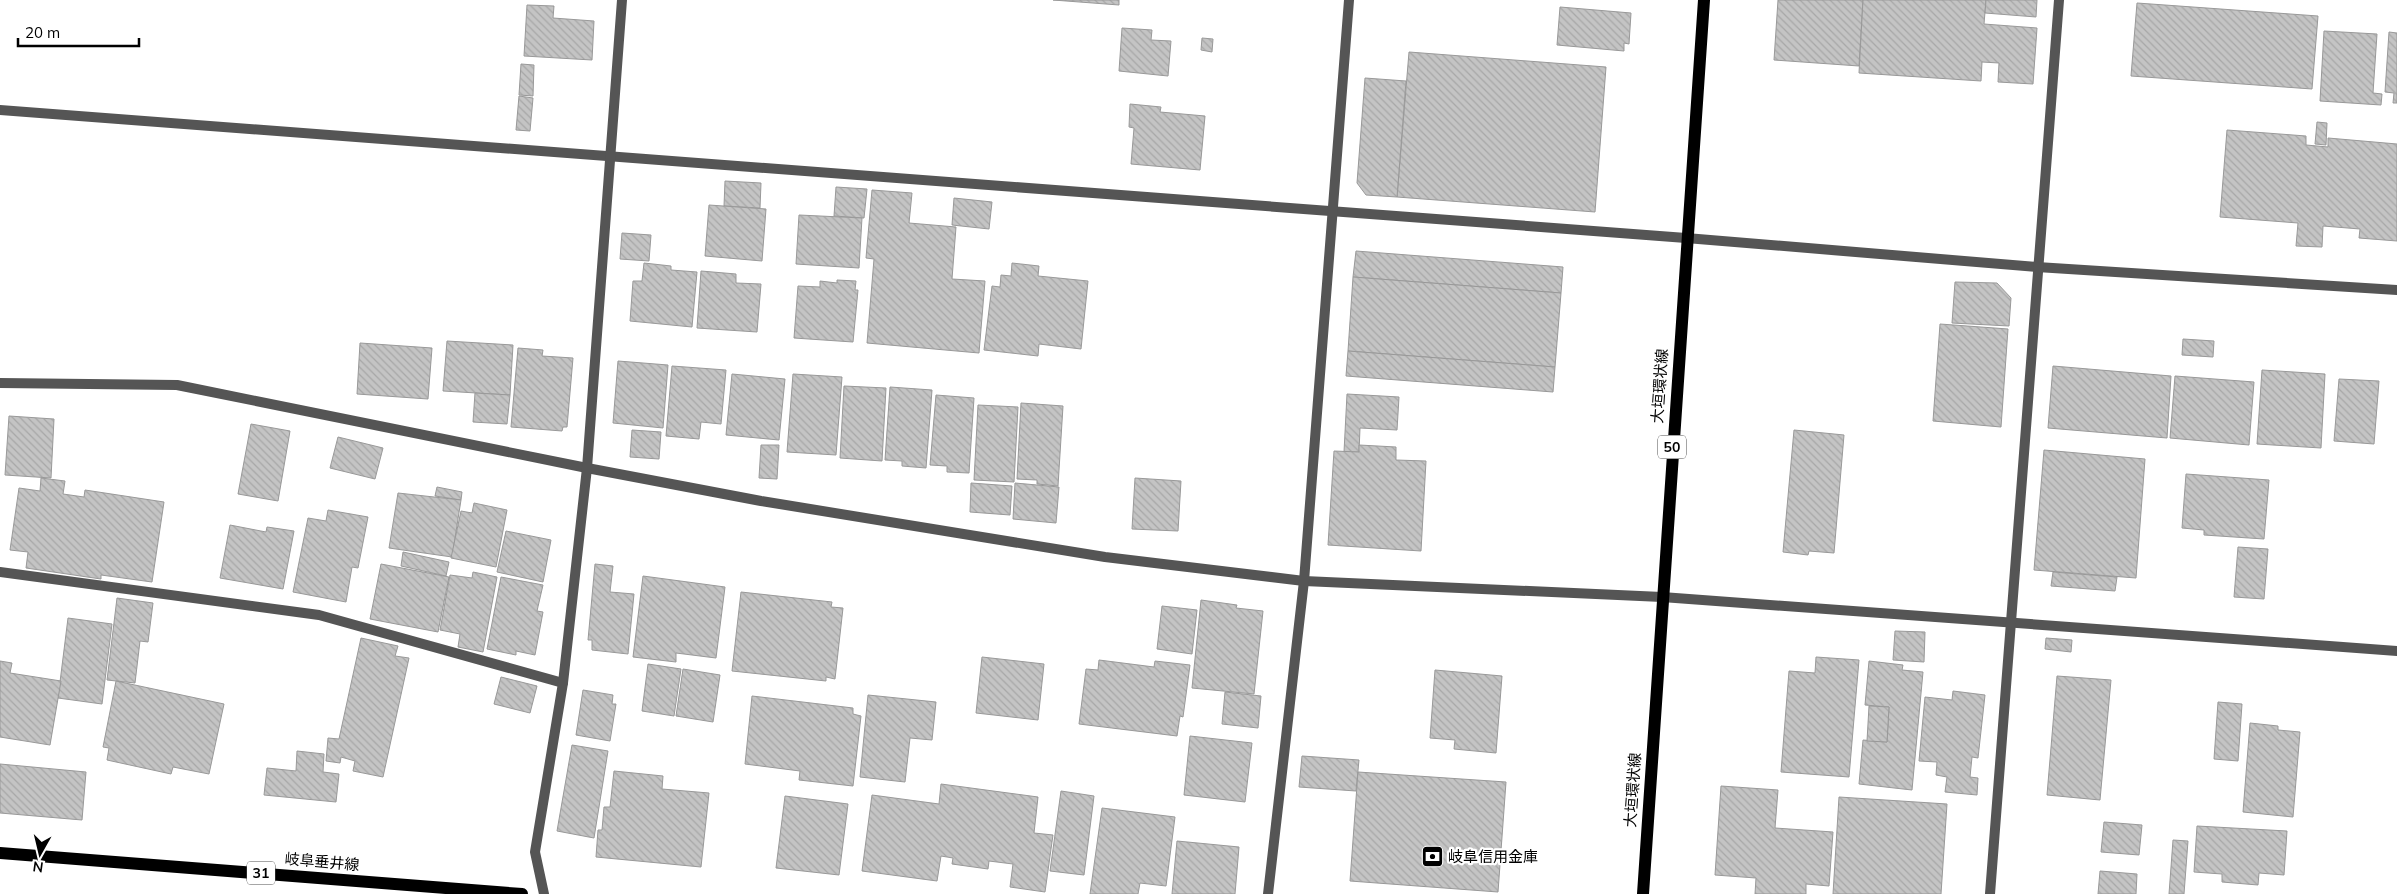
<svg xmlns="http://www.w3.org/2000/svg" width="2397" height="894" font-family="Mulish,'Noto Sans JP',sans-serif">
<defs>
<pattern id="building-back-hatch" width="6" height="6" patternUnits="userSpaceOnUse" patternTransform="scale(1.25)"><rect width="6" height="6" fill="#c4c4c4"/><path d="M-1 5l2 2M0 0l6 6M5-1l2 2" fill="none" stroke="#a7a7a7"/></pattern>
</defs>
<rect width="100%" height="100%" fill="#fff"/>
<g fill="url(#building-back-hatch)" stroke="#999">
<polygon points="1053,0 1119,0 1119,5"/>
<polygon points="1778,0 1863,0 1859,66 1774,60"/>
<polygon points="1863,0 1986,0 1984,24 2037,28 2033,84 1998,82 1999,63 1982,62 1981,81 1859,73"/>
<polygon points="1986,0 2037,0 2036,17 1985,13"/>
<polygon points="2137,3 2318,16 2312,89 2131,76"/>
<polygon points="527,5 554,6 553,18 594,21 592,60 524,56"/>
<polygon points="1560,7 1631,13 1629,44 1624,43 1624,51 1557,45"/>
<polygon points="1122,28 1152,30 1151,40 1171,41 1168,76 1119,71"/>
<polygon points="2324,31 2377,34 2373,93 2382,94 2381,105 2320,101"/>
<polygon points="2389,32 2397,33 2397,103 2393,103 2394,93 2385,92"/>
<polygon points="1202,38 1213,39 1212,52 1201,50"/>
<polygon points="1409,52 1606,67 1595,212 1397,197"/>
<polygon points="521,64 534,65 533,96 519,95"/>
<polygon points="1365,78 1406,81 1397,197 1366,195 1357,183"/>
<polygon points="519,96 533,98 530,131 516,130"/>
<polygon points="1130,104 1161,107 1160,112 1205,116 1200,170 1131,164 1134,128 1129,127"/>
<polygon points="2317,122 2327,123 2326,145 2315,144"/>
<polygon points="2227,130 2306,136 2306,145 2328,147 2328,138 2397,144 2397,241 2359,238 2360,229 2323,226 2322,247 2296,246 2298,223 2220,217"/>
<polygon points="725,181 761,183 760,208 724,206"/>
<polygon points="836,187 867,189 864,218 834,216"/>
<polygon points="872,190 912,193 909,223 956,227 952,279 985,281 979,353 867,343 874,259 866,258"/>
<polygon points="954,198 992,202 989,229 952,225"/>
<polygon points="709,205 766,209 762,261 705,256"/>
<polygon points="799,215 862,218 859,268 796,264"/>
<polygon points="622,233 651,235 649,261 620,259"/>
<polygon points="1356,251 1563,267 1561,293 1353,277"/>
<polygon points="644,263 671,266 671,270 697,272 692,327 630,321 633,281 642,281"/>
<polygon points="1012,263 1039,266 1038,276 1088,281 1081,349 1039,344 1038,356 984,350 992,286 1000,287 1001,275 1011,276"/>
<polygon points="701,271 736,274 736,283 761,284 757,332 697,328"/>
<polygon points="1353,277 1561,293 1555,367 1348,351"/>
<polygon points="837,280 856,281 855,290 858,290 853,342 794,338 798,286 820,287 820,281 837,283"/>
<polygon points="1955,282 1997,283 2011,298 2009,326 1952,323"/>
<polygon points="1940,324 2008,329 2001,427 1933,421"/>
<polygon points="2183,339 2214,341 2213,357 2182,355"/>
<polygon points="447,341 513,345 510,395 443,391"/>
<polygon points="360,343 432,348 428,399 357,394"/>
<polygon points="518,348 543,350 542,356 573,358 567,427 563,427 562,431 511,427"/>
<polygon points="1348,351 1555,367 1553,392 1346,376"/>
<polygon points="618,361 668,365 663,428 613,423"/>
<polygon points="672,366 726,370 721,424 701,422 699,439 666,436"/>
<polygon points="2053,366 2171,376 2167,438 2048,428"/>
<polygon points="2262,370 2325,374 2321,448 2257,444"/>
<polygon points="732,374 785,379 779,440 726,435"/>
<polygon points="793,374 842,377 836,455 787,452"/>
<polygon points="2175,376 2254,382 2249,445 2170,438"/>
<polygon points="2339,379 2379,381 2374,444 2334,441"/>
<polygon points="844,386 886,388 882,461 840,458"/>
<polygon points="890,387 932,390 926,468 902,466 902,461 885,460"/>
<polygon points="475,393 510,395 507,424 473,422"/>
<polygon points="1347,394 1399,397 1397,430 1360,428 1359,452 1344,452"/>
<polygon points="936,395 974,398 969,473 947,472 947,466 930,465"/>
<polygon points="1021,403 1063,406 1058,486 1037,484 1037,480 1017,479"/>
<polygon points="978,405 1018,407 1014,482 974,480"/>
<polygon points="9,416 54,419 51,478 5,475"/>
<polygon points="251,424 290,431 278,501 238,494"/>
<polygon points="632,430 661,432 659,459 630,457"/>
<polygon points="1794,430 1844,435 1834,553 1809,551 1808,555 1783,552"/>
<polygon points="338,437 383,448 375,479 330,468"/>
<polygon points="761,445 779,445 777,479 759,478"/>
<polygon points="1359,445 1396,447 1396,460 1426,461 1421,551 1328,545 1334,451 1359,452"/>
<polygon points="2044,450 2145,459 2136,578 2034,570"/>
<polygon points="2186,474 2269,480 2264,539 2204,535 2204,530 2182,528"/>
<polygon points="41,478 65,481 63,494 84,497 85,490 164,502 152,582 101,575 101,579 26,568 28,552 10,550 19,488 40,491"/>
<polygon points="1135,478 1181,481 1178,531 1132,529"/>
<polygon points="971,483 1012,486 1010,515 970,512"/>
<polygon points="1015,483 1059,487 1056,523 1013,519"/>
<polygon points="437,487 462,492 461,500 435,496"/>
<polygon points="398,493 461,500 452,557 389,548"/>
<polygon points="474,503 507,510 496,567 451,558 461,511 472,513"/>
<polygon points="328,510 368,517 358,568 352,567 346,602 293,592 308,518 326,521"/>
<polygon points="230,525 266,532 267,527 294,531 283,589 220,578"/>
<polygon points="506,531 551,540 543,582 497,572"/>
<polygon points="2238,547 2268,549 2264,599 2234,597"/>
<polygon points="403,552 449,562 446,576 401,566"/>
<polygon points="381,564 449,577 438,632 370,619"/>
<polygon points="595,564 613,566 610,592 634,594 628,654 592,650 592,640 588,640"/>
<polygon points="473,572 497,577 483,652 458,647 460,634 440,630 450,575 472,578"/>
<polygon points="2053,572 2117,577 2115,591 2051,586"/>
<polygon points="643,576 725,587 716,658 676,653 676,662 633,657"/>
<polygon points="501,577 543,585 537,611 543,612 535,655 516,651 516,655 487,649"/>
<polygon points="741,592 832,602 831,607 843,608 835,679 826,677 826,681 732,671"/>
<polygon points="117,598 153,603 148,642 140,641 135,683 107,680"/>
<polygon points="1201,600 1237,605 1236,608 1263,611 1254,694 1192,688"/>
<polygon points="1162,606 1197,610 1192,654 1157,649"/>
<polygon points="68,618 112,624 102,704 58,698"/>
<polygon points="1895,631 1925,632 1924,662 1893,660"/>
<polygon points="361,638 398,646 395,656 409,658 383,777 353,771 355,761 341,757 340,763 326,761 328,738 339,739"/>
<polygon points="2046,638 2072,640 2071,652 2045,649"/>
<polygon points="982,657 1044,664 1038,720 976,713"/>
<polygon points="1816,657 1859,660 1849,777 1781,772 1789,671 1815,673"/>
<polygon points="1099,660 1154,667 1155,661 1190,665 1183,717 1180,716 1177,736 1079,724 1086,669 1098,670"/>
<polygon points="0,661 12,663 10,673 61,681 50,745 0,737"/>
<polygon points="1869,661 1903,665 1902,670 1923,672 1912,790 1859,784 1863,740 1887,742 1889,707 1865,705"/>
<polygon points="648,664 681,669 674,716 642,711"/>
<polygon points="683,669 720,675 713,722 676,716"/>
<polygon points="1435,670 1502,676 1496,753 1454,749 1455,740 1430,738"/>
<polygon points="2057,676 2111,680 2100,800 2047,795"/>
<polygon points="501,677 537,686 530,713 494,704"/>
<polygon points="116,681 224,704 209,774 173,767 171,774 107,760 109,748 103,747"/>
<polygon points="583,690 613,695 612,704 616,704 610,741 576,735"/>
<polygon points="1953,691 1985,695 1978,758 1972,757 1970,777 1978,778 1977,795 1945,792 1947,777 1936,775 1937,762 1919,761 1925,697 1952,700"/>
<polygon points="1225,692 1261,696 1258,728 1222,724"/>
<polygon points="868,695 936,702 932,740 910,738 905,782 860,777"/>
<polygon points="752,696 853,708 853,714 861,716 853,786 799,780 800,771 745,764"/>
<polygon points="2218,702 2242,704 2238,761 2214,759"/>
<polygon points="1869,706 1889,707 1887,742 1867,741"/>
<polygon points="2250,723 2278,726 2278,730 2300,732 2293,817 2243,812"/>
<polygon points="1190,736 1252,743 1245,802 1184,795"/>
<polygon points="572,745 608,751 594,838 557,831"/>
<polygon points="297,751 324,754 323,772 339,774 336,802 264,795 267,768 296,771"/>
<polygon points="1302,756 1359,760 1356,791 1299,787"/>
<polygon points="0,764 86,772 82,820 0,813"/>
<polygon points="614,771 663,776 662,789 709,793 701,867 596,857 598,830 602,830 604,807 610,807"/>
<polygon points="1358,772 1506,782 1498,892 1350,881"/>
<polygon points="941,784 1038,797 1034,833 1053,835 1045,892 1010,887 1013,864 989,861 988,869 952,864 953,858 941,856 937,881 862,871 872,795 939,804"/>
<polygon points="1721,786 1778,790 1775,828 1833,832 1829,886 1806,884 1806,894 1755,894 1756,878 1715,875"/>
<polygon points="1061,791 1094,796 1084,875 1050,871"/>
<polygon points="785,796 848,804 839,875 776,868"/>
<polygon points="1839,797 1947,804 1941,894 1833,894"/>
<polygon points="1102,808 1175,817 1166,886 1140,883 1138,894 1090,894"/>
<polygon points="2104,822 2142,825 2139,855 2101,852"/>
<polygon points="2197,826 2287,831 2284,875 2259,873 2258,885 2222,882 2222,874 2194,872"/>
<polygon points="2173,840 2188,841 2184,894 2169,894"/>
<polygon points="1177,841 1239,847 1235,894 1172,894"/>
<polygon points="2100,871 2137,874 2136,894 2098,894"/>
</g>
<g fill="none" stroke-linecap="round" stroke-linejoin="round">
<g stroke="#555" stroke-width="10">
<polyline points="0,110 1686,238 2037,267 2397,290"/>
<polyline points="0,383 177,385 587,468 761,501 1105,557 1304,581 1662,597 2397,651"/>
<polyline points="0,572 319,615 563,683"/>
<polyline points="544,894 535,852 563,683 587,468 622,0"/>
<polyline points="1268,894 1304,581 1349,0"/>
<polyline points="1990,894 2059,0"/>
</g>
<g stroke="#000" stroke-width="12">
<polyline points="0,853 522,894"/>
<polyline points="1643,894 1704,0"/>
</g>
</g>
<defs>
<symbol id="bank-square" viewBox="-11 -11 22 22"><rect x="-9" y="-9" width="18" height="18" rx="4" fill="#000" stroke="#fff"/><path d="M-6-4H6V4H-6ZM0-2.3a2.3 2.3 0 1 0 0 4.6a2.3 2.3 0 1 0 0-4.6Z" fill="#fff"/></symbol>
</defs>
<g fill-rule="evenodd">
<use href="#bank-square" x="1420" y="844" width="25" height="25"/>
</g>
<g text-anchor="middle" stroke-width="4.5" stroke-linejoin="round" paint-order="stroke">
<g fill="#fff" stroke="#4c4c4c" stroke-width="1">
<rect x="1658" y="435.5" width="28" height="23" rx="4"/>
<rect x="247" y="861.5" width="28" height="23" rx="4"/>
</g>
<g font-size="14" font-weight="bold" fill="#000">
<text x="1672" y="452">50</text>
<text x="261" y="878">31</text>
</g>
<g font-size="15" fill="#000" stroke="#fff">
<text transform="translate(1660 386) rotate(-86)" y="5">大垣環状線</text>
<text transform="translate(1633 790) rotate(-86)" y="5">大垣環状線</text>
<text transform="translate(322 862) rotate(5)" y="5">岐阜垂井線</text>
</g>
<g font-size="15" fill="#000" stroke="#fff" text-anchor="start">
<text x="1448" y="862">岐阜信用金庫</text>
</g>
</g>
<g transform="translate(40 854) rotate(188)" stroke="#ffffff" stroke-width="4" paint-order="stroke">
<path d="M0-4L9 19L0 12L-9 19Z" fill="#000000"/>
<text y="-8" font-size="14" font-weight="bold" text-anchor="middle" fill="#000000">N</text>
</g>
<path d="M18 38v8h121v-8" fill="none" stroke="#000000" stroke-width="2.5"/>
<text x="25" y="38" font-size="15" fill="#000000" stroke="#ffffff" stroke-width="4" paint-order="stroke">20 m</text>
</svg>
